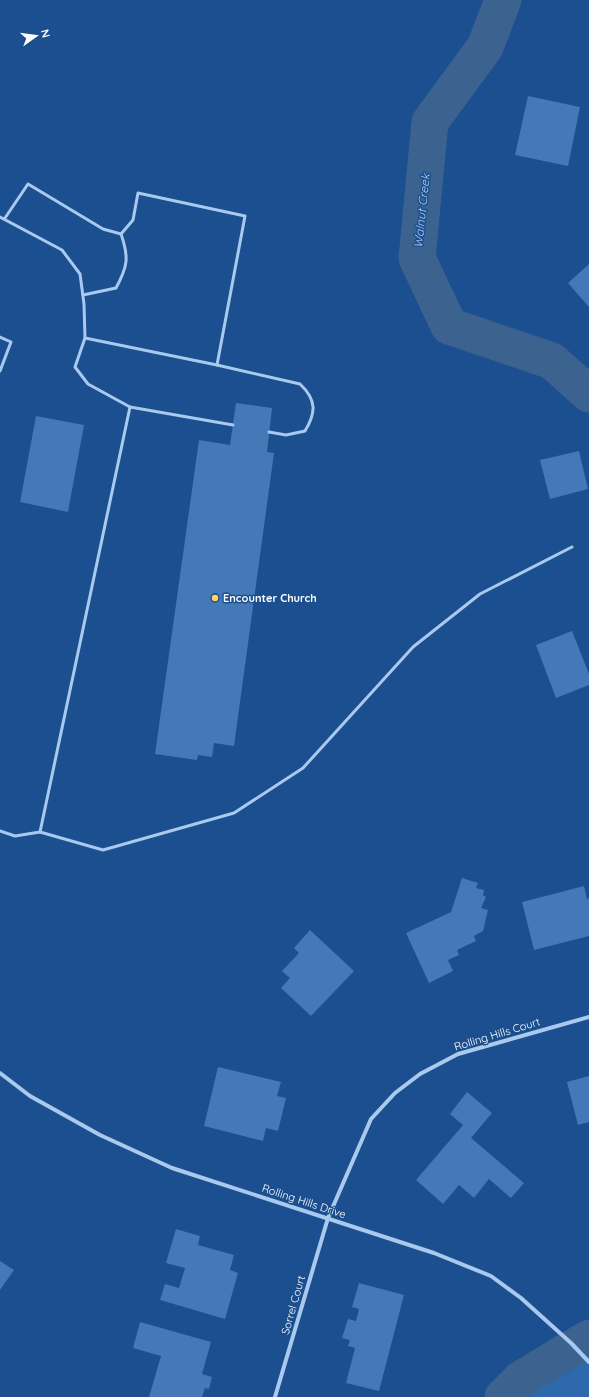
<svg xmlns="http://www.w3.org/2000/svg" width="589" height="1397" font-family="Quicksand,sans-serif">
<rect width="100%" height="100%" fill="#1b4f8f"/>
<polygon fill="#2e69ad" points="589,1358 589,1397 522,1397 528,1392"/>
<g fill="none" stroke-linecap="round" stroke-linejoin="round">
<g stroke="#3c6290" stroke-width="37">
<polyline points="503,0 485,47 430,122 417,258 449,326 552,361 589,394"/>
<polyline points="503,1397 521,1379 589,1338"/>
</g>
</g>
<g fill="#4478b7">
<polygon points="528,96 580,107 568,166 515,155"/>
<polygon points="589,264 589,307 568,283"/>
<polygon points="236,403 272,408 267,452 274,453 234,746 214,743 212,757 198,755 197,760 155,754 199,440 230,445"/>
<polygon points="36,416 84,425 68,512 20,502"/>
<polygon points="579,451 588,489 550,499 540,460"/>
<polygon points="572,631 589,674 589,685 556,698 536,645"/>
<polygon points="462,878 478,883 476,888 484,890 483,895 486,897 481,908 488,910 483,931 474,936 476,941 457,950 459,955 448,960 453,971 429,983 406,933 451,912"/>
<polygon points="584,886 587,899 589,898 589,936 534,950 522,902"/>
<polygon points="310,930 354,971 311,1016 281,988 290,978 282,971 299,953 294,948"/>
<polygon points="218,1067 281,1082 277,1096 286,1098 278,1131 266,1128 263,1141 204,1126"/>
<polygon points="589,1076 589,1122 578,1125 567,1082"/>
<polygon points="467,1092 492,1113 471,1138 524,1183 511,1198 489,1179 474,1198 459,1185 443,1204 416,1180 463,1125 450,1114"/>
<polygon points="176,1229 200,1236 198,1245 234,1255 230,1270 238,1273 225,1319 160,1300 165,1284 179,1288 185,1268 166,1263"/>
<polygon points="0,1261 14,1270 0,1290"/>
<polygon points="359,1283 404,1295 379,1391 346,1383 355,1348 348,1346 350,1340 342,1338 348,1319 356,1321 359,1309 352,1307"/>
<polygon points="140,1322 211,1342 202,1374 212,1377 209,1389 205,1388 202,1397 149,1397 161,1356 133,1348"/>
</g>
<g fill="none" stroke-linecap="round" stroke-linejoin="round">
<g stroke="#a9c9ee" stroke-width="3">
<polyline points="0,217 62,250 80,274 84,304 85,338 217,365 245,216 138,193 133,220 121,234 103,229 28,184 5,218"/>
<path d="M 83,295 L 116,288 C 128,266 129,257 121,234"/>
<polyline points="0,337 11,342 0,371"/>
<path d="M 217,365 L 300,384 C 317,400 316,413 305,431 L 286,435 L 269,432"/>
<polyline points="130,407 233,425"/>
<polyline points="0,831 15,836 40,832 130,407 88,384 75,367 85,338"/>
<polyline points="40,832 103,850 234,813 303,768 413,647 480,594 572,547"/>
</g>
<g stroke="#a9c9ee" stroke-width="4">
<polyline points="0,1073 30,1096 100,1135 172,1168 434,1253 491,1276 521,1298 571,1343 589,1362"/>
<polyline points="275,1397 328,1218 371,1119 395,1093 420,1074 458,1054 589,1017"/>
</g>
</g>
<circle fill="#ffd166" stroke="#1b4f8f" stroke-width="1.5" cx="215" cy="598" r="4"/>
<g text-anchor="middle" stroke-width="3" stroke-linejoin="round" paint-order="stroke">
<g font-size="11" font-weight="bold" fill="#fff" stroke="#1b4f8f" text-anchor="start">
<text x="223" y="602">Encounter Church</text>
</g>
<g font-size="11" fill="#fff" stroke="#1b4f8f">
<text transform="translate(497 1034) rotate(-17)" y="4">Rolling Hills Court</text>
<text transform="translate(304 1201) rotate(18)" y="4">Rolling Hills Drive</text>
<text transform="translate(293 1305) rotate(-74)" y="4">Sorrel Court</text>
</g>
<g font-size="12" font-style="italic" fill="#b5d3f5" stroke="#1b4f8f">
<text transform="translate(422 211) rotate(-84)" y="4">Walnut Creek</text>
</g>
</g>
<g transform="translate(36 36) rotate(76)" stroke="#1b4f8f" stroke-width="3" paint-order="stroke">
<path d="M0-3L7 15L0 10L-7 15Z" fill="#ffffff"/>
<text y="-6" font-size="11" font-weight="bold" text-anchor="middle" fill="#ffffff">N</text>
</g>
</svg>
